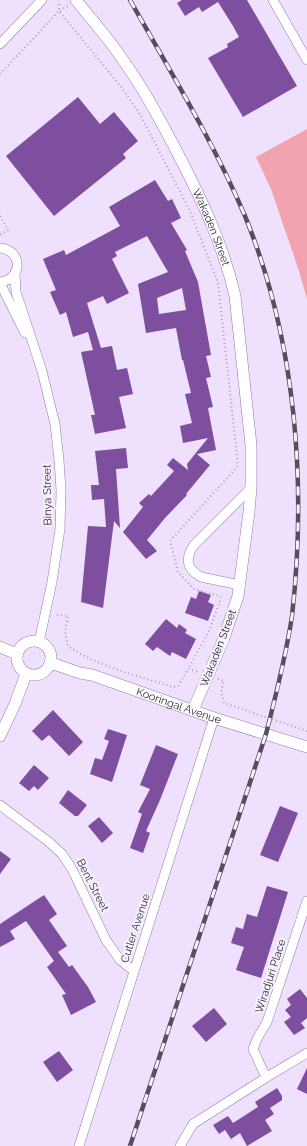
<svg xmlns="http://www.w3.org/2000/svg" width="307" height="1146" font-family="Raleway,sans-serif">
<rect width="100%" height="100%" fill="#efe0fd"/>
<polygon fill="#f1a4b0" points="307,129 307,299 299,271 271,189 256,157"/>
<g fill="#7d4f9e" fill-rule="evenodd">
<polygon points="182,0 247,0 297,86 243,117 208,58 228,47 227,44 239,37 233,26 218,2 202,12 199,7 185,16 177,3"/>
<polygon points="78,97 100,124 114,112 138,141 123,154 126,158 54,216 6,156"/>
<path d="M 155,180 L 168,201 L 172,199 L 181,218 L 171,223 L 187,250 L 185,251 L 198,282 L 211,355 L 206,356 L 211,377 L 206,378 L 213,407 L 208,408 L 216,450 L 197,454 L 210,465 L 186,494 L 187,495 L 165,518 L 147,540 L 157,551 L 146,559 L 123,532 L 143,507 L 139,503 L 149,494 L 151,496 L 174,471 L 167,465 L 173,458 L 188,470 L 187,464 L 208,438 L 183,443 L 180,426 L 192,423 L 185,394 L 191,393 L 183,360 L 182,360 L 176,328 L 146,333 L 138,284 L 168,272 L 147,236 L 115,252 L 117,256 L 112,259 L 129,293 L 107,304 L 103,296 L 87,303 L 101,348 L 112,346 L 117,370 L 127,368 L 133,394 L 119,397 L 126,428 L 95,434 L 91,415 L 95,415 L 81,352 L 93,350 L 88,332 L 73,337 L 66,312 L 60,315 L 50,292 L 56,290 L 43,259 L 64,250 L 66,255 L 120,226 L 109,207 ZM 182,288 L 186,310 L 159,314 L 157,298 Z"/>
<polygon points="126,448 128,468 116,469 120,528 114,521 103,608 81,602 88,526 106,527 104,499 92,500 91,485 99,485 95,451"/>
<polygon points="199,591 211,595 208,602 214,605 208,621 185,613 191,597 196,599"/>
<polygon points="166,619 177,628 179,624 187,630 185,633 196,639 186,659 172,652 170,656 157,647 153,651 145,644"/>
<polygon points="53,710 83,742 69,756 49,735 42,741 32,731"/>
<polygon points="108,729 127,735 112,782 90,774 95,758 102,760 109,741 104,739"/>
<polygon points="156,745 178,754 160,800 146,831 150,833 143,853 130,848 142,814 138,812 150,789 140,785"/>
<polygon points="34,765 49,778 38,790 34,786 29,791 19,783"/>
<polygon points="68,790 87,805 78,816 75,816 59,803"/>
<polygon points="280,806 298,813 278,862 260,855"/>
<polygon points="99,817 113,833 102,843 88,826"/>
<polygon points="0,851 11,859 0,874"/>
<polygon points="267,886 288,892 261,978 236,970 244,947 231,943 236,927 243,929 247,914 257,917"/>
<polygon points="44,895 57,914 49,920 67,946 58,952 69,967 72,965 88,987 96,1002 71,1015 62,995 66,994 47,967 54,961 26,921 10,931 15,939 0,947 0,924"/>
<polygon points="300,989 307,998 307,1018 301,1023 305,1028 294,1035 284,1022 291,1017 285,1010 291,1005 287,999"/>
<polygon points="214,1008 227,1024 206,1042 192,1026"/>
<polygon points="59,1051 73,1070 57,1082 43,1062"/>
<polygon points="307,1068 307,1094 297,1089"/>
<polygon points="277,1088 282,1096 282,1100 270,1108 274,1114 265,1120 272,1131 247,1146 240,1133 231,1139 225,1130 219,1134 213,1125 228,1116 233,1123 258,1107 255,1102"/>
</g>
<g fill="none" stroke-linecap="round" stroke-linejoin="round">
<defs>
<g id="minor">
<polyline points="273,0 307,60"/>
<polyline points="0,44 42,0"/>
<path d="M 0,248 C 23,250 23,280 0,282"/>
<polyline points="15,274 16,292 42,371 55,424 59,460 61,490 60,529 52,582 39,642"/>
<polyline points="0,283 25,333"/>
<path d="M 240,585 L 201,577 C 186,569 185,558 194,545 L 251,488"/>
<polyline points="0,805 49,842 62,854 72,869 106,940 120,960 134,971"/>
<polyline points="267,1077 263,1071 253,1049 258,1037 267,1022 307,901"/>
<polyline points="79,1146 214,718"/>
<polyline points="180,1146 193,1124 267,1077 307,1053"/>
</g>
<g id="tertiary">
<path id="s1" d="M 76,0 C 92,20 109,39 123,60 C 144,89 161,121 177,152 C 201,198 223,244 235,296 L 251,445 L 251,488 L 249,512 L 238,596 L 224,638 L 193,710"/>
<circle cx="34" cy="658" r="17"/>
<polyline points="0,647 17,654"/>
<path id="s2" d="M 51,663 L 80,673 L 92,675 L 214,718 L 307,747"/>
<polyline points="0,736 15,704 26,674"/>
</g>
</defs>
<use href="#minor" stroke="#947ba8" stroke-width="10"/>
<use href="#tertiary" stroke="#947ba8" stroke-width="12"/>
<g stroke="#a99cb5" stroke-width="2" stroke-dasharray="1 3" stroke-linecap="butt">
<polyline points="59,4 59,11 68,6"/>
<polyline points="0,74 59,11 122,88 141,116 190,211 218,283 238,466 170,541 178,572 194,589 219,596 221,598 209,631 188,669"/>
<polyline points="0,216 8,230 0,235"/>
<path d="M 57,615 L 68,616 L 65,632 L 68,646 C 98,667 139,676 173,687 L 178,686 L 188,669 L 199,672"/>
<polyline points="218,679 224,681 221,692 224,703 307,731"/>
</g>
<use href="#minor" stroke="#fff" stroke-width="9"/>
<use href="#tertiary" stroke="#fff" stroke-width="11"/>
<defs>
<path id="rail" d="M 130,0 C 170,71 213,141 245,216 C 296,341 307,483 292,616 C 286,656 276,695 266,734 L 130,1146"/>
</defs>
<use href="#rail" stroke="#574c60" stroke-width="4.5"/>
<use href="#rail" stroke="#f7f2fc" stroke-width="3" stroke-dasharray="9" stroke-linecap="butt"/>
</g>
<g text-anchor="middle" stroke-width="4" stroke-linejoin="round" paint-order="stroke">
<g font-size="11" fill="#342a3c" stroke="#f7f2fc">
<text dy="4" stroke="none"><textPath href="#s1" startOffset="266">Wakaden Street</textPath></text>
<text transform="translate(47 495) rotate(-91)" y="4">Binya Street</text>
<text transform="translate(218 648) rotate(-69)" y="4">Wakaden Street</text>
<text dy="4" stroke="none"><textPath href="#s2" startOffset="135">Kooringal Avenue</textPath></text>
<text transform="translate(93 885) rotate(63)" y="4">Bent Street</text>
<text transform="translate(135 928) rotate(-72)" y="4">Cutler Avenue</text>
<text transform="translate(270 976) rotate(-72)" y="4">Wiradjuri Place</text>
</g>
</g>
</svg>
